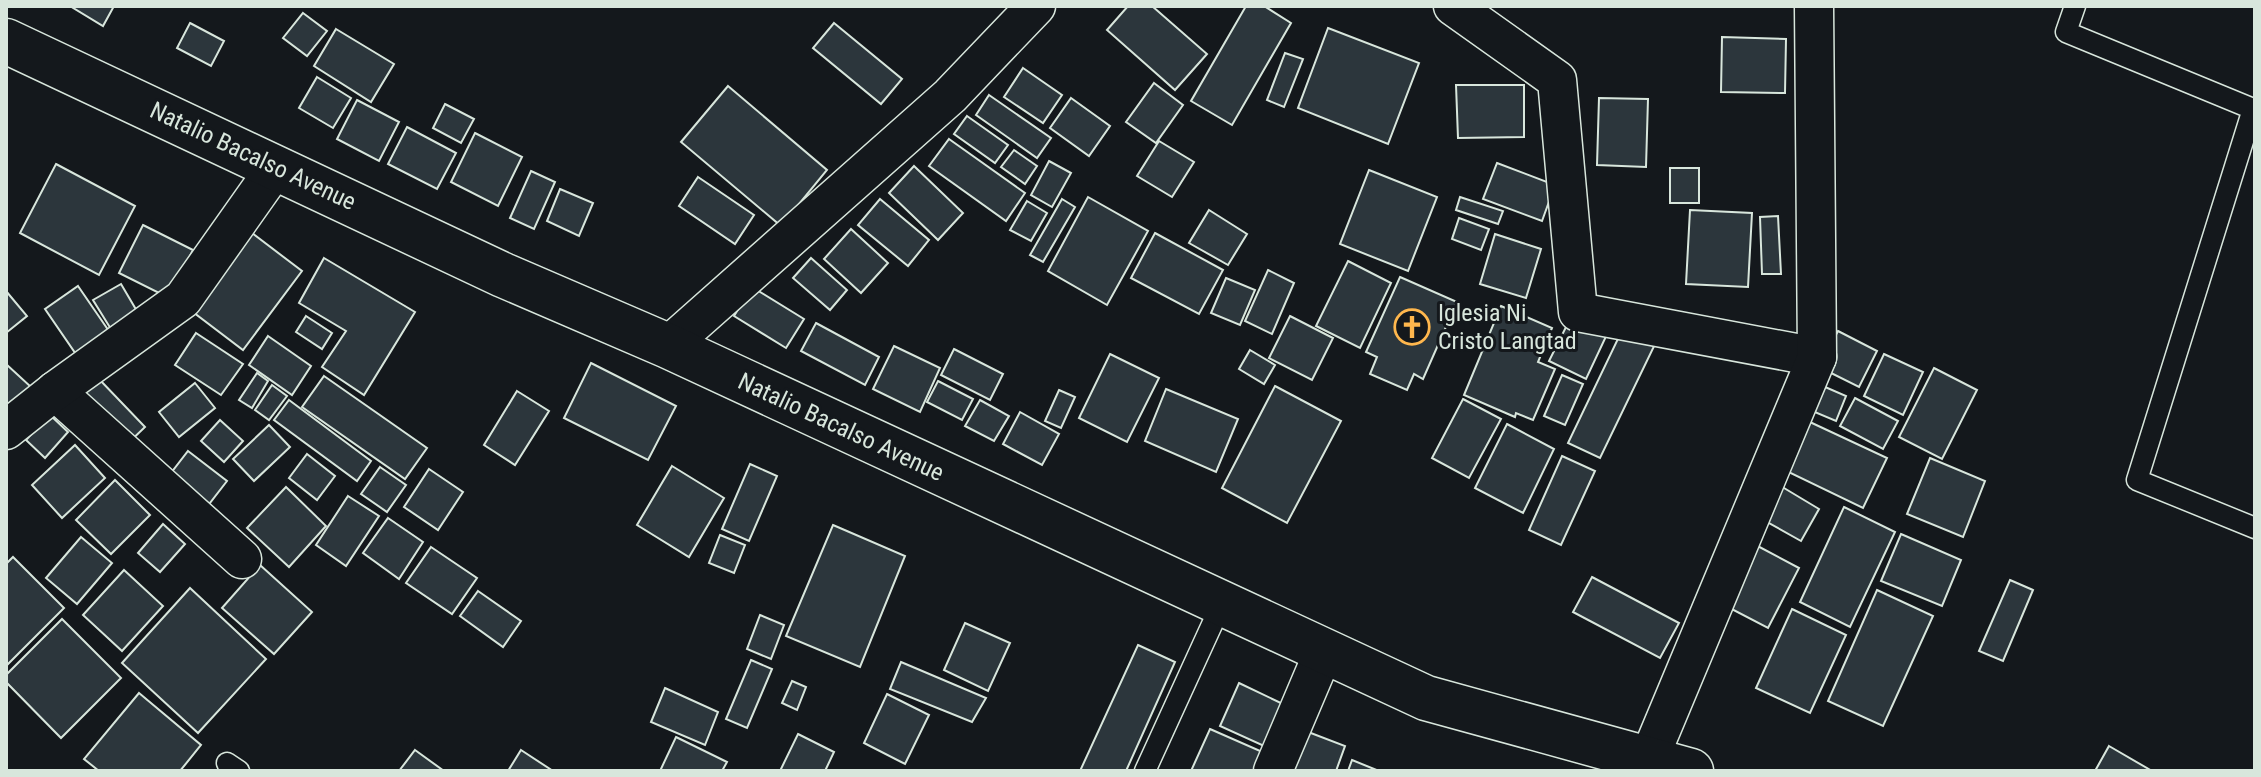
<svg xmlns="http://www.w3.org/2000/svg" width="2261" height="777" font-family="'Roboto Condensed',sans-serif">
<rect width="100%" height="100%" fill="#14181c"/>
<g fill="#2c363c" stroke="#d8e6dc" stroke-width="2">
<polygon points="70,6 114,6 103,26"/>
<polygon points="1128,6 1152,6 1207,54 1175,90 1107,30"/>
<polygon points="1246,6 1264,6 1291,23 1232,125 1191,101"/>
<polygon points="303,13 327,31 307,56 283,38"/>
<polygon points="190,23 224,41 211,66 177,48"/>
<polygon points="834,23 902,79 881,104 813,48"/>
<polygon points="1328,28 1419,63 1388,144 1298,108"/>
<polygon points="336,29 394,64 371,102 314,66"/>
<polygon points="1722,37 1786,39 1785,93 1721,92"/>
<polygon points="1285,53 1303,59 1284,107 1267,100"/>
<polygon points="1023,68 1062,95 1043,123 1004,97"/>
<polygon points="317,77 351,98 333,128 299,108"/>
<polygon points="1154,83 1183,105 1156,143 1126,122"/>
<polygon points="1456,85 1524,85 1524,137 1458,138"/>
<polygon points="728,86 827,170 781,226 681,142"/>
<polygon points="989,95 1051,138 1037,158 976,115"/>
<polygon points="1071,98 1110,126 1089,156 1050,128"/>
<polygon points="1599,98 1648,99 1646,167 1597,165"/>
<polygon points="357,100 399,122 379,161 337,139"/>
<polygon points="445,104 474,119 461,143 433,128"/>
<polygon points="967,116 1008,145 995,163 954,134"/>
<polygon points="407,127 456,153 437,189 388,164"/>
<polygon points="475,133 522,157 498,206 451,182"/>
<polygon points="949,139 1025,193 1006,221 929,166"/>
<polygon points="1159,141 1194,162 1172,197 1137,176"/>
<polygon points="1014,150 1037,166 1025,184 1001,167"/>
<polygon points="1049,161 1071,173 1052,207 1031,195"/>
<polygon points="1497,163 1555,185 1542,221 1483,199"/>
<polygon points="56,164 135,206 99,275 20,233"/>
<polygon points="914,166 963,213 938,240 889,193"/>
<rect x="1670" y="168" width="29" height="35"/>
<polygon points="1369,170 1437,197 1408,271 1340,244"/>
<polygon points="531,171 555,182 534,229 510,218"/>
<polygon points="698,177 754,215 735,244 679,206"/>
<polygon points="560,189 593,203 579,236 547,221"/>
<polygon points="1088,197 1148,231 1107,305 1048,271"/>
<polygon points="1460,197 1503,211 1498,224 1456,210"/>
<polygon points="880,199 929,240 908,266 858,225"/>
<polygon points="1062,199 1075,207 1043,262 1030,255"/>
<polygon points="1027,201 1047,213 1031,241 1010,230"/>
<polygon points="1209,210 1247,234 1228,265 1189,243"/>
<polygon points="1690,210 1752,213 1748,287 1686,284"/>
<polygon points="1778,216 1781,274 1762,274 1760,217"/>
<polygon points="1459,218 1489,229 1481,250 1452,239"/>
<polygon points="143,225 193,250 169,298 119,273"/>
<polygon points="851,229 888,263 861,293 824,259"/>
<polygon points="248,230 302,271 243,350 189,309"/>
<polygon points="1155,233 1223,270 1199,314 1131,278"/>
<polygon points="1495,234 1541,249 1526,298 1480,284"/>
<polygon points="324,258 415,312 364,395 322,367 346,331 299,303"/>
<polygon points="811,258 847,290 830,310 793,278"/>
<polygon points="1348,261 1391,283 1360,348 1316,326"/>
<polygon points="1268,270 1294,283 1272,334 1245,321"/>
<polygon points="1400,277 1457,302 1423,379 1414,374 1407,390 1370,374 1377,357 1366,352"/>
<polygon points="1226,278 1255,290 1240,325 1211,313"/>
<polygon points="121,284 141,318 114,334 93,300"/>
<polygon points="78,286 113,337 80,360 45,309"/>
<polygon points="752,287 804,319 786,348 734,316"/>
<polygon points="6,291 27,316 6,333"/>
<polygon points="1501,306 1552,328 1538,362 1555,369 1533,420 1516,413 1515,417 1464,395"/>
<polygon points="1573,313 1609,330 1586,379 1549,361"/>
<polygon points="306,316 332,333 322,349 296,332"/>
<polygon points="1290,316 1333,338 1312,380 1269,358"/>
<polygon points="1626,322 1658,338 1600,458 1568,443"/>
<polygon points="816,323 879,357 865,385 801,351"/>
<polygon points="1838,331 1877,351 1859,387 1819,367"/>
<polygon points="196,333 243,364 221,395 175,365"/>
<polygon points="268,336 311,366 292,395 249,365"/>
<polygon points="894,346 940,368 920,412 873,389"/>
<polygon points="954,349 1003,374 990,400 941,375"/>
<polygon points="1250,350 1275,365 1264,384 1239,369"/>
<polygon points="1110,354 1159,378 1127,442 1079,418"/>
<polygon points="1884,354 1923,372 1903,415 1864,396"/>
<polygon points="591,363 676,406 648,460 564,418"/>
<polygon points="6,364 31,387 6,414"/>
<polygon points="1934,368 1977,390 1942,459 1899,437"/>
<polygon points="257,373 268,381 252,408 239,400"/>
<polygon points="1562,375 1583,384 1565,425 1544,416"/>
<polygon points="324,376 427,448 405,479 302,407"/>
<polygon points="98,378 145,427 123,448 77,398"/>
<polygon points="1809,380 1846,396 1836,421 1798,405"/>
<polygon points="938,381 973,399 962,420 927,402"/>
<polygon points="195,383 215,408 179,437 159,412"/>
<polygon points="272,385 287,396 269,420 255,410"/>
<polygon points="1275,386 1341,421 1287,523 1222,488"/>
<polygon points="1166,389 1238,419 1216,472 1145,441"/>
<polygon points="1059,390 1075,397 1061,428 1045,421"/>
<polygon points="517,391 549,411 515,465 484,445"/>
<polygon points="1855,398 1898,421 1883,449 1840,426"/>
<polygon points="1463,399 1501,419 1469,478 1432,458"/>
<polygon points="289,400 371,461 357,481 274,420"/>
<polygon points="980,400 1009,416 994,441 965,426"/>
<polygon points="1020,412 1059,434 1042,465 1003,444"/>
<polygon points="49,414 68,432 45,458 26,440"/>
<polygon points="1797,416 1887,458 1863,508 1774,465"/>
<polygon points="220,420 243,441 224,462 201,441"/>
<polygon points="1507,424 1554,449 1523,513 1475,488"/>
<polygon points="269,425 290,447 254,481 233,459"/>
<polygon points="75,445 105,478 62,518 32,485"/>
<polygon points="188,451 227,481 203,512 164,482"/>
<polygon points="307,454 335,476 317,500 289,478"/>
<polygon points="1562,456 1595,471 1561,545 1529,530"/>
<polygon points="1930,458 1985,481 1963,537 1907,514"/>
<polygon points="750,464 777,476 749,541 722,529"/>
<polygon points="672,466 724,498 689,557 637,525"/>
<polygon points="380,467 406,485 387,512 361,494"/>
<polygon points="429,469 463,492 438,530 404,507"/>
<polygon points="115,480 150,515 111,554 76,520"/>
<polygon points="1779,485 1819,509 1801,541 1760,518"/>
<polygon points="286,487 326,526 289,567 247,528"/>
<polygon points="348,496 379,516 346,566 316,545"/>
<polygon points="1844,507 1895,532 1850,627 1800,602"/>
<polygon points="388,518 423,542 399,579 363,553"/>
<polygon points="163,524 185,544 160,572 138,553"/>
<polygon points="833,525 905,556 860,667 786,636"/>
<polygon points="1901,534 1961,560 1942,606 1881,581"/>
<polygon points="720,535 745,545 734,573 709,563"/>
<polygon points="81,537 112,563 77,604 46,578"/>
<polygon points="1752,543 1799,568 1768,628 1722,604"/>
<polygon points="431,547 477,578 452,614 406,583"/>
<polygon points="13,557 64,608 7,665 6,564"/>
<polygon points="260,565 312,612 274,654 222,608"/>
<polygon points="124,570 163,606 122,651 83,615"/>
<polygon points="1592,577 1679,623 1660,658 1573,612"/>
<polygon points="2010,580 2033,590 2003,661 1979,651"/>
<polygon points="190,588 266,659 198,733 122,663"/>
<polygon points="1877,590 1933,616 1883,726 1828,701"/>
<polygon points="478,591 521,621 503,647 460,616"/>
<polygon points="1792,609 1846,635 1810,713 1756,688"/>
<polygon points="760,615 784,625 771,659 747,649"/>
<polygon points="62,619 121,678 61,738 6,682 6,675"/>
<polygon points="965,623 1010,643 988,691 944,670"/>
<polygon points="1138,645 1175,662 1126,771 1080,771"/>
<polygon points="751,660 772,669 747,728 726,719"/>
<polygon points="901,662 986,698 972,722 890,689"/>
<polygon points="792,681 806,687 797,710 782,703"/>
<polygon points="1239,683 1283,704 1264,746 1220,726"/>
<polygon points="665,688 718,712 705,745 651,722"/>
<polygon points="139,693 201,745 180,771 99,771 84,759"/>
<polygon points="887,694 929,715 905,764 864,743"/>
<polygon points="1210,729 1267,754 1259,771 1191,771"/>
<polygon points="1303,730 1345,746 1336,771 1287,771"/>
<polygon points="798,734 834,752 825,771 780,771"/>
<polygon points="676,737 727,762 722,771 660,771"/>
<polygon points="2109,746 2152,771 2095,771"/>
<polygon points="415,750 444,771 399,771"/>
<polygon points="521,750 553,771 508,771"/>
<polygon points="1352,760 1379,771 1348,771"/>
</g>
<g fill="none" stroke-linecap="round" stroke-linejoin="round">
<defs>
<g id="lane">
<polyline points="2075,6 2066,32 2253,109 2137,480 2255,528"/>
<polyline points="227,763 239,771"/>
<polyline points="1145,771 1221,605"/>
</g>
<g id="street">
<polyline points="1453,6 1557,80 1578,312 1817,357"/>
<polyline points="668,346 950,96 1036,6"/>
<polyline points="55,391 242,559"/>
<polyline points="6,430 55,391 183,299 277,166"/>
<polyline points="1648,761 1817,357 1814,6"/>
<polyline points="1273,771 1324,651"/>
</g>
<polyline id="highway" points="6,41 503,275 668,346 1426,698 1691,771"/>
</defs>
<use href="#lane" stroke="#d8e6dc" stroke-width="23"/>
<use href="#street" stroke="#d8e6dc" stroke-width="41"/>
<use href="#highway" stroke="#d8e6dc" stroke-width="47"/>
<use href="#lane" stroke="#14181c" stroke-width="20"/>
<use href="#street" stroke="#14181c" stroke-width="38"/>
<use href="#highway" stroke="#14181c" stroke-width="44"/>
</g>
<defs>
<symbol id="church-ring" viewBox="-11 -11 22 22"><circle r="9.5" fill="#14181c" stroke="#ffb74d" stroke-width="1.5"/><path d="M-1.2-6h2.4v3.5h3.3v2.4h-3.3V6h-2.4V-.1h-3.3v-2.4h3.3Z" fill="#ffb74d"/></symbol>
</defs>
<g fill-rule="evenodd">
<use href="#church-ring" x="1392" y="307" width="40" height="40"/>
</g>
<g text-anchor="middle" stroke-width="6" stroke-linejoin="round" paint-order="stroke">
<g font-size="24" fill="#d8e6dc" stroke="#14181c">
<text transform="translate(253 156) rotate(25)" y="8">Natalio Bacalso Avenue</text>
<text transform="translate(841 427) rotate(25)" y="8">Natalio Bacalso Avenue</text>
</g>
<g font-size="24" fill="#d8e6dc" stroke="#14181c" text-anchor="start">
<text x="1438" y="321">Iglesia Ni<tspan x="1438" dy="28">Cristo Langtad</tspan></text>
</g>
</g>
<rect width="2261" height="777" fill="none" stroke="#d8e6dc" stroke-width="16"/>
</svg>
